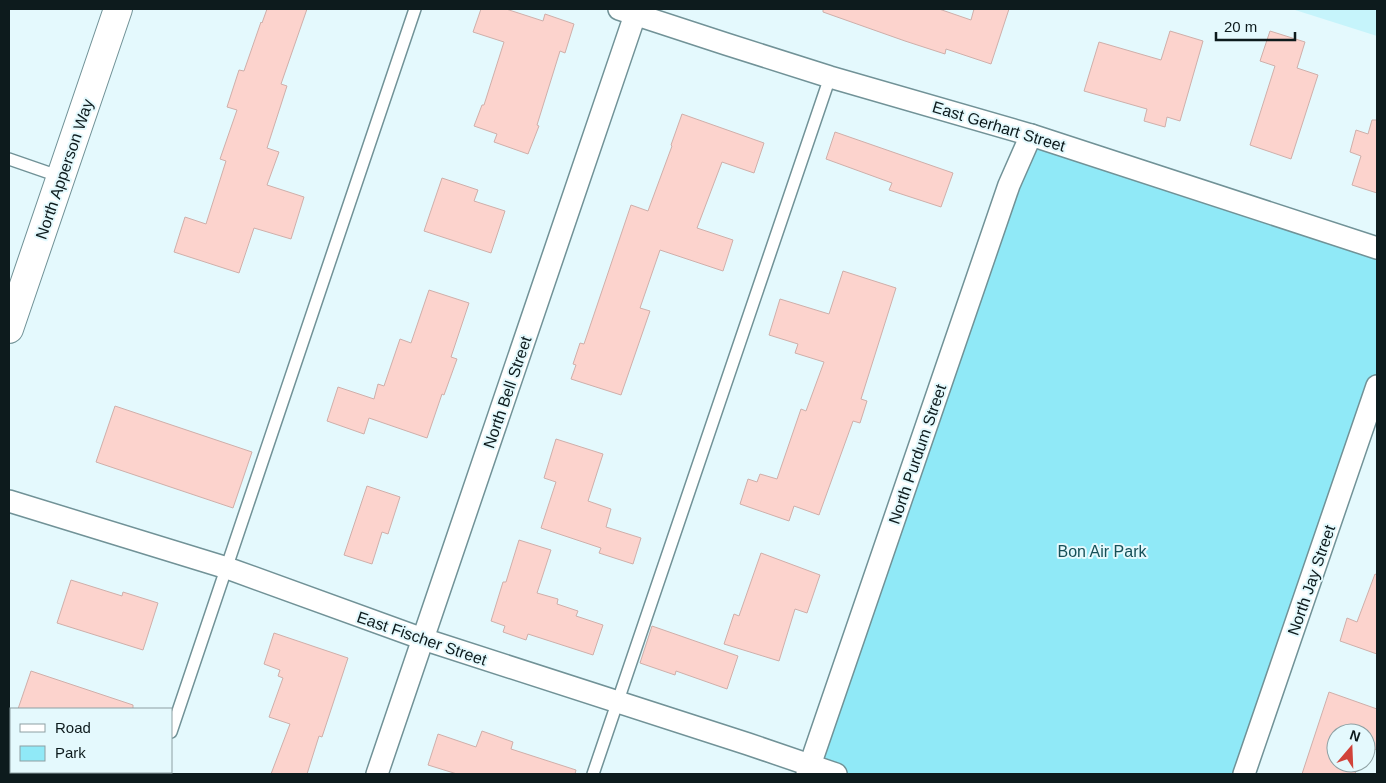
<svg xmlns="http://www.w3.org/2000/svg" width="1386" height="783" font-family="Helvetica,sans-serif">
<rect width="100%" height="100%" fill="#e4f9fd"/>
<polygon fill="#c6f4fb" points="1292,9 1377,9 1377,36"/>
<polygon fill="#90e9f7" points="1031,135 1377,248 1377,386 1244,774 836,774 810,765"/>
<g fill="#fcd3cd" stroke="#cfafaa">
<polygon points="267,9 307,9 281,84 287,86 267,148 279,152 267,185 304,197 291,239 254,228 239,273 174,252 185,217 206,224 226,161 220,159 237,110 227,107 239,70 244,71 261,22 262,23"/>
<polygon points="481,9 506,9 543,21 545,14 574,24 565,53 560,51 537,125 539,126 528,154 494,142 497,134 474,126 482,105 484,105 504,42 473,32"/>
<polygon points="823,9 939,9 971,20 974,9 1009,9 991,64 946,49 945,54 905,41 823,12"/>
<polygon points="1170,31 1203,41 1180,121 1167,117 1165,127 1144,121 1147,109 1084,91 1099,42 1161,60"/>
<polygon points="1270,31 1305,42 1297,68 1318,75 1291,159 1250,145 1275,66 1260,61"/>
<polygon points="682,114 764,143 754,173 722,162 697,228 733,240 723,271 660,250 640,308 650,311 621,395 571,379 576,365 573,364 580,343 584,344 631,205 648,211 672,146 671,145"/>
<polygon points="1372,120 1377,120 1377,193 1352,185 1361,156 1350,152 1356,130 1368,134"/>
<polygon points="835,132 953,173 941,207 889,190 892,183 826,159"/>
<polygon points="442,178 478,190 474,201 505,211 491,253 424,231"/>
<polygon points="843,271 896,288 861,399 867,401 860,423 853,421 819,515 794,506 789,521 740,504 748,479 757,482 760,474 777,479 801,409 806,411 824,362 795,353 798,344 769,335 780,299 829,314"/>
<polygon points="429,290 469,303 451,357 457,359 444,395 442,394 427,438 369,418 364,434 327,421 338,387 374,399 378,384 384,386 400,339 411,343"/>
<polygon points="115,406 252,452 233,508 96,462"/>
<polygon points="556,439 603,454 588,501 611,509 606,527 641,538 633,564 599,553 601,548 541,528 556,482 544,478"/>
<polygon points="367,486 400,497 388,534 382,532 372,564 344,555"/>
<polygon points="519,540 551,550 537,593 558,599 557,604 578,611 576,616 603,625 593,655 528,634 526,640 503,632 505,626 491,621 503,582 506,582"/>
<polygon points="761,553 820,575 807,613 795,609 779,661 724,644 734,614 739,616"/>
<polygon points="1375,574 1377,575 1377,654 1340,641 1347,618 1357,622"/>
<polygon points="71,580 122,596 123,592 158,603 143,650 57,623"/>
<polygon points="652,626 738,656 727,689 676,671 675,675 640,663"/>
<polygon points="274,633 348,658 322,737 319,736 307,774 271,774 290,724 269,717 283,678 278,676 280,670 264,664"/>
<polygon points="31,671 133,705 133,709 18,709"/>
<polygon points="1329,692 1377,709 1377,750 1366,746 1366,733 1336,733 1336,763 1358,763 1355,774 1302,774"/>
<polygon points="482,731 513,742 511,749 576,770 575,774 457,774 428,765 438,734 476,747"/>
</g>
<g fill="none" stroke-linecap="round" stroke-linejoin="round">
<defs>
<g id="service">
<polyline points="9,159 61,177"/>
<polyline points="171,732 415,9"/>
<polyline points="157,774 158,772"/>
<polyline points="593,774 830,77"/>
</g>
<g id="minor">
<polyline points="619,9 726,44 830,77 1031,135 1377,248"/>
<polyline points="9,501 227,568 423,639 748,744 836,774"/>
<polyline points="377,774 637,9"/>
<polyline points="807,774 1009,185 1031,135"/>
<polyline points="1244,774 1377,386"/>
</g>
<polyline id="secondary" points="9,329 118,9"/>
</defs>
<use href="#service" stroke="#719297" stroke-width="14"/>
<use href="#minor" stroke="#719297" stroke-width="24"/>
<use href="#secondary" stroke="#719297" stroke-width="30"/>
<use href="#service" stroke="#fff" stroke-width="11"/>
<use href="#minor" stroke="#fff" stroke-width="21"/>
<use href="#secondary" stroke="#fff" stroke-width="28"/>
</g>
<g text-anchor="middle" stroke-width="4" stroke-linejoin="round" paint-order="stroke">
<g font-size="16" fill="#0d1b1d" stroke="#e4f9fd">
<text transform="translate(999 126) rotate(17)" y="6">East Gerhart Street</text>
<text transform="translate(64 169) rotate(-71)" y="6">North Apperson Way</text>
<text transform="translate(507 392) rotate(-71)" y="6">North Bell Street</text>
<text transform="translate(917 454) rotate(-71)" y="6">North Purdum Street</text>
<text transform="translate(1311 580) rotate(-71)" y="6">North Jay Street</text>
<text transform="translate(422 638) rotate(19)" y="6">East Fischer Street</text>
</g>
<g font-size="16" fill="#165058" stroke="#e4f9fd">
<text x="1102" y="557">Bon Air Park</text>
</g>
</g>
<rect width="1386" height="783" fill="none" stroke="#0d1b1d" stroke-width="20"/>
<rect x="10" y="708" width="162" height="65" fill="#e4f9fd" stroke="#8ea0a3"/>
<rect x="20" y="724" width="25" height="8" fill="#ffffff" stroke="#8ea0a3"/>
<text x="55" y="733" font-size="15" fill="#0d1b1d">Road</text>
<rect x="20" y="746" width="25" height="15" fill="#90e9f7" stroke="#8ea0a3"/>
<text x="55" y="758" font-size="15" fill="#0d1b1d">Park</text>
<g transform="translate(1351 748) rotate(19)"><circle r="24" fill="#e4f9fd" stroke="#8ea0a3"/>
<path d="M0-4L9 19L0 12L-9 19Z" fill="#d1433a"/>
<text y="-8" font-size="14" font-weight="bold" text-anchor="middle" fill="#0d1b1d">N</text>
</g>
<path d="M1216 32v8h79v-8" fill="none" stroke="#0d1b1d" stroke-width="2.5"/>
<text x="1224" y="32" font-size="15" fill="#0d1b1d" stroke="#e4f9fd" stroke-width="4" paint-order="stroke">20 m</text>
</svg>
